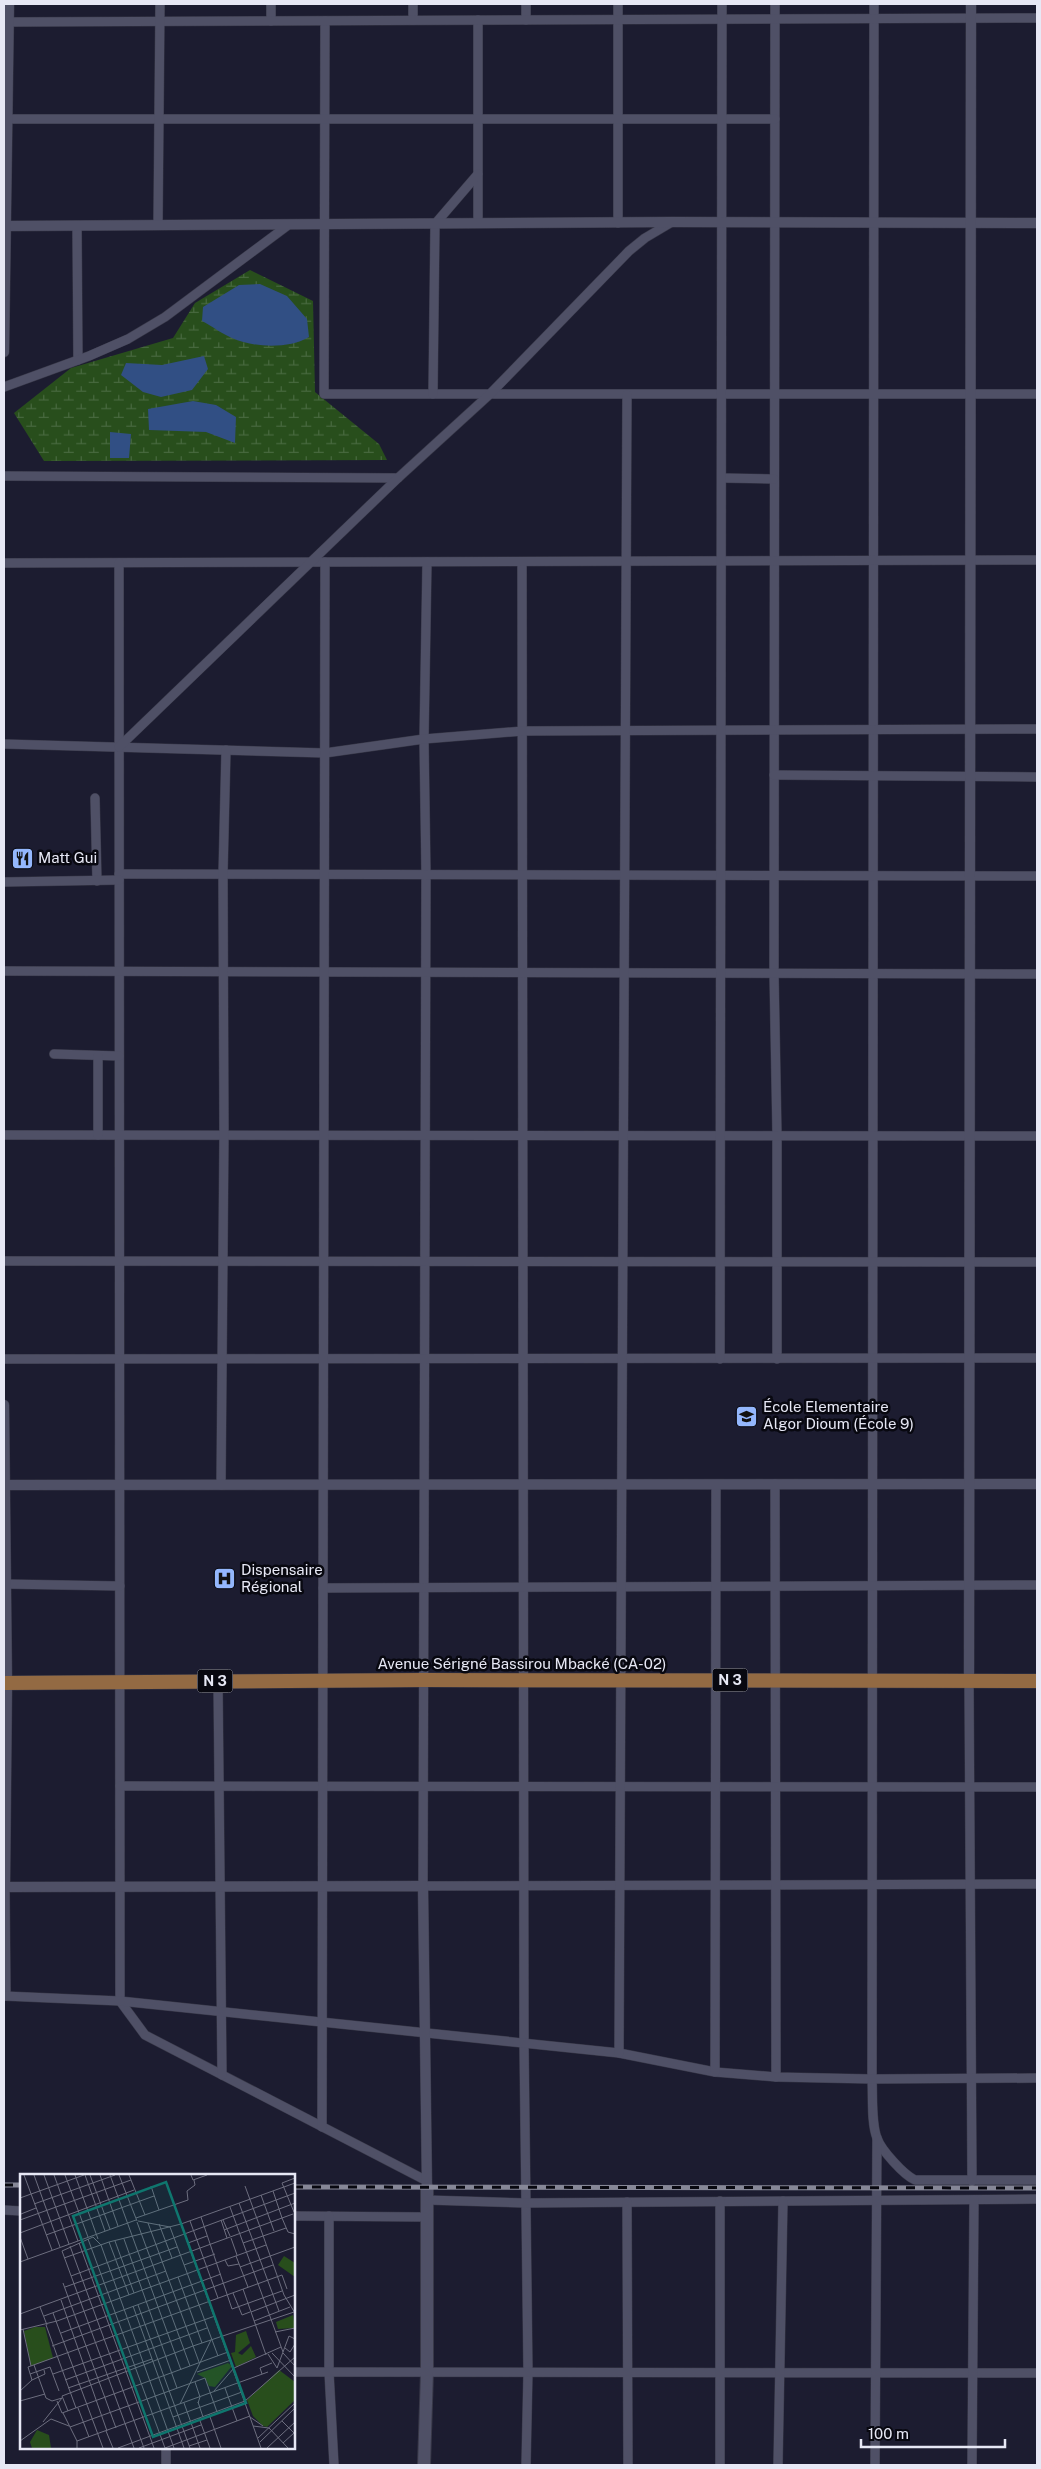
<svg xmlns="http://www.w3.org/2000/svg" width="1041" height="2469" font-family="'Public Sans',sans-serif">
<defs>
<pattern id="wetland-marsh" width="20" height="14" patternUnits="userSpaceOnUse" patternTransform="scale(1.25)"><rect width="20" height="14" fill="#284e1c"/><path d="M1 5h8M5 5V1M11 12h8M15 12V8" fill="none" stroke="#47683e"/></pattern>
</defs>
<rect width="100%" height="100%" fill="#1c1c30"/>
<polygon fill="url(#wetland-marsh)" points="250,270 313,301 315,392 379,444 387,460 44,461 14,413 71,368 173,338 195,303"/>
<g fill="#314f84">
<path d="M 260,284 L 287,296 L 307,319 L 309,337 C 289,349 254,348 232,338 C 222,334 212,326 202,321 L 203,307 L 239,285 Z"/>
<polygon points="204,356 208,369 192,390 161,397 143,392 121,375 126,363 162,365"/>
<polygon points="193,401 216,405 236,417 235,443 206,432 149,430 148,409"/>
<polygon points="110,432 131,434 129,458 110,458"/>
</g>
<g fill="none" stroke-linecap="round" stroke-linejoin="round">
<defs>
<g id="minor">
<polyline points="618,4 618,223"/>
<polyline points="775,4 774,973 777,1135 777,1359"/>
<path d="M 874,4 L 872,2079 C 873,2095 871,2123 877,2138 C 881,2150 904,2175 915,2180 L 1037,2180"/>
<polyline points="413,20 413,4"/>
<polyline points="478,20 478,223"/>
<polyline points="526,20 526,4"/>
<polyline points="271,21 271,4"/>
<polyline points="325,21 324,394 1037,394"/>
<polyline points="4,25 9,22 1037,18"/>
<polyline points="7,119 775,119"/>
<polyline points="158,225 160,4"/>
<polyline points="77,226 78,360"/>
<polyline points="4,387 89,356 128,339 165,317 287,226"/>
<polyline points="433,394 435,224 478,174"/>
<polyline points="4,476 398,478"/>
<polyline points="722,478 774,479"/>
<polyline points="427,562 424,739 426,875 423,1886 1037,1884"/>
<polyline points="522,562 524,2043 528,2372 526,2465"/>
<polyline points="4,563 1037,560"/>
<polyline points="119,563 120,2001 145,2035 427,2181"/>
<polyline points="4,744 325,753 424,739 523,731 1037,729"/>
<polyline points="119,747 398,478 490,394 629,251 645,238 672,222"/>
<polyline points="774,775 1037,777"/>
<polyline points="95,798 97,881"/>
<polyline points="119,874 1037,876"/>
<polyline points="4,882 119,880"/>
<polyline points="4,971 1037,974"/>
<polyline points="54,1054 119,1056"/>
<polyline points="4,1135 1037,1136"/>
<polyline points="98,1135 98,1056"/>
<polyline points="4,1261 1037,1262"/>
<polyline points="4,1359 1037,1358"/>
<polyline points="720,1359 722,4"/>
<polyline points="775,1484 776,2077"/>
<polyline points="221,1485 224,1135 223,874 226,750"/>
<polyline points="4,1584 120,1586"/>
<polyline points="323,1588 1037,1585"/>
<polyline points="218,1681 222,2075"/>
<polyline points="969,1681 972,2181"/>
<polyline points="120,1786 1037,1787"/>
<polyline points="5,1887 6,1996"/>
<polyline points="4,1996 120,2001 619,2053 715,2072 776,2077 872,2079 1037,2078"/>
<polyline points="619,2053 627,395"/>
<polyline points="715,2072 716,1485"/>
<polyline points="322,2127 325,562"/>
<polyline points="427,2200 525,2203 1037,2199"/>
<polyline points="627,2202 628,2465"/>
<polyline points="4,2210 21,2211"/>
<polyline points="294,2216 426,2217"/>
<polyline points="329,2216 329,2372 334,2465"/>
<polyline points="294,2372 1037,2373"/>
<polyline points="166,2465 166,2448"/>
<polyline points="720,2465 720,2201"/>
<polyline points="778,2465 783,2201"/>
<polyline points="875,2465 877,2138"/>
<polyline points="972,2465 974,2200"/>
</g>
<g id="tertiary">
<polyline points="6,226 672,222 1037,223"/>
<polyline points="4,352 9,4"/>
<polyline points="4,1405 7,1683 5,1887"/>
<polyline points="4,1485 1037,1484"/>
<polyline points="969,1681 971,4"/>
<polyline points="4,1887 423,1886 427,2188"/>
</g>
<polyline id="secondary" points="424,2465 427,2372 427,2188"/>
<polyline id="primary" points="4,1683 424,1680 1037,1681"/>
</defs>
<use href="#minor" stroke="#383848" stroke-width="10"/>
<use href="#tertiary" stroke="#383848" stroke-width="11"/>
<use href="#secondary" stroke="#383848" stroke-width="14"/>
<use href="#primary" stroke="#383848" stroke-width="15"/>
<use href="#minor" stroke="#4f5066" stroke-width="9"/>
<use href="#tertiary" stroke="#4f5066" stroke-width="10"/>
<use href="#secondary" stroke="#4f5066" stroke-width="12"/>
<use href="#primary" stroke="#936a43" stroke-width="14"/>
<defs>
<g id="rail">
<polyline points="4,2185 21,2185"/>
<polyline points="294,2187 1037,2188"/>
</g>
</defs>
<use href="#rail" stroke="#868797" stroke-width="5"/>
<use href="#rail" stroke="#080810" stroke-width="3" stroke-dasharray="9" stroke-linecap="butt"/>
</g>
<defs>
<symbol id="restaurant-square" viewBox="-11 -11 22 22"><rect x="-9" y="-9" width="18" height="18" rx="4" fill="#94b7fd" stroke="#080810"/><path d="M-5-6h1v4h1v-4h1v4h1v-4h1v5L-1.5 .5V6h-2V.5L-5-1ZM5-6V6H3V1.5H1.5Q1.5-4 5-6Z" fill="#111"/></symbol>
<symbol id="school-square" viewBox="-11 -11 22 22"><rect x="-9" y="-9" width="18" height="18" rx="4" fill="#94b7fd" stroke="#080810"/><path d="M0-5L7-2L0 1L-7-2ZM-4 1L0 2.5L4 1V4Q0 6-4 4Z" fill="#111"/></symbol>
<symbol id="hospital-square" viewBox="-11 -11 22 22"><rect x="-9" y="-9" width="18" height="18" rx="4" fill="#94b7fd" stroke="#080810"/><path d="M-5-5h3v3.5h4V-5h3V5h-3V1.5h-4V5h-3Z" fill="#111"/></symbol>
</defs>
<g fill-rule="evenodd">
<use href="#restaurant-square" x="10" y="846" width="25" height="25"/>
<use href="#school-square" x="734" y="1404" width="25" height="25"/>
<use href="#hospital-square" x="212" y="1566" width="25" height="25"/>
</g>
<g text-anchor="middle" stroke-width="5" stroke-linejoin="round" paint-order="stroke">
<g fill="#080810" stroke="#a4a5b0" stroke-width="1">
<rect x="712.5" y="1668.5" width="35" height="23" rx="4"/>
<rect x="197.5" y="1669.5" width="35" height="23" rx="4"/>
</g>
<g font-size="14" font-weight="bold" fill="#e7e8f5">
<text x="730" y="1685">N 3</text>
<text x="215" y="1686">N 3</text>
</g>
<g font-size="15" fill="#e7e8f5" stroke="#080810" text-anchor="start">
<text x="38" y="863">Matt Gui</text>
<text x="763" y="1412">École Elementaire<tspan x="763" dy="17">Algor Dioum (École 9)</tspan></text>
<text x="241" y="1575">Dispensaire<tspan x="241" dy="17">Régional</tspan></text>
</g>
<g font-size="15" fill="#e7e8f5" stroke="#080810">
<text x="522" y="1669">Avenue Sérigné Bassirou Mbacké (CA-02)</text>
</g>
</g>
<g transform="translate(20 2174)">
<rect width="275" height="275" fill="#1c1c30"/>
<path d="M 226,157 L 230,169 L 218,179 L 222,181 L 231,172 L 236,183 L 216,193 L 211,179 L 215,178 L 216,161 Z" fill="#284e1c"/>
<path d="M 264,82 L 275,89 L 275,103 L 258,91 ZM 273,141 L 275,154 L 258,155 L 256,148 ZM 208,189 L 212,192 L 195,213 L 189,212 L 185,204 L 177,200 ZM 17,256 L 29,261 L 31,274 L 12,274 L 10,268 Z" fill="#284e1c"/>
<path d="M 15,153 L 25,153 L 33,184 L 11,192 L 4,157 Z" fill="#284e1c"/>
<path d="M 259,196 L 275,208 L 275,226 L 247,253 L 243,252 L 233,242 L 227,226 Z" fill="#284e1c"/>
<path fill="none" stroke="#6d6e7f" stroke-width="1" d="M 4,1 L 32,76M 14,1 L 40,73M 24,1 L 49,70M 34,1 L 58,67M 45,1 L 68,63M 55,1 L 78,65M 65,1 L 85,57M 70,1 L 90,55M 80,1 L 98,52M 90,1 L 161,196M 99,1 L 117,47M 109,1 L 125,41M 171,1 L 173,6 L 187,1M 131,12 L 139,36M 225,12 L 240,53M 253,17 L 262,44 L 273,40M 241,21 L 254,57M 0,24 L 64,1M 219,29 L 259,137M 14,30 L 95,1M 210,33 L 263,178M 274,38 L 262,9 L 275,4M 1,40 L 16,34M 181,43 L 212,135 L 262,117M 116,44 L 168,26 L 167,17 L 175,11 L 174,6M 0,46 L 111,6M 201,46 L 207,64M 203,46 L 210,62M 118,47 L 150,53 L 198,182M 170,47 L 198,124M 117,48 L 170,192M 128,49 L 179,188M 139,50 L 152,84M 161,50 L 241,274M 240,53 L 264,121 L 275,139M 204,56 L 275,29M 0,59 L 114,16M 26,61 L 134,22M 243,62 L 266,54M 0,63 L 8,85M 211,64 L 217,81M 68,65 L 145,274M 104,65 L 157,214M 95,67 L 114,119M 89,68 L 109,121M 59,69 L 134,274M 168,69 L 187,62M 223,69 L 243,62M 50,72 L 124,274M 216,82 L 228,113M 44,84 L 89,68 L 161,50 L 275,9M 205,86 L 208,92 L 219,90M 0,88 L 116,46M 164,91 L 195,80M 220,93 L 275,73M 51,102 L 275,19M 158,103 L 182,169M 43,109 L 96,254M 45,113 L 157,73M 223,115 L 246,181M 213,119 L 222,141 L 230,138M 41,126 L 87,257M 118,131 L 170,274M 113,132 L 164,274M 20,133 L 27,151M 231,138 L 275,121M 33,139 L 83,274M 0,140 L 262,44 L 268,58 L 275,60M 24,142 L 146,97M 234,147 L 270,133M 26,151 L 56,234M 3,155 L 11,192M 0,156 L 37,147 L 246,71M 255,158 L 275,154M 41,159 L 201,100M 32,172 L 253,91M 265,174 L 270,178 L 275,170M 252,179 L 275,203M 263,179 L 275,192M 248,180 L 257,194M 14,191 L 26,224 L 32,227 L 42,224M 257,194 L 269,162 L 275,165M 177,198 L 211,186M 10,200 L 30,193 L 39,217M 33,200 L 195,142M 242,200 L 240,194 L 252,189M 12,206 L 8,193 L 262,101 L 267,115M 45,206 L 187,154M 175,208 L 180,223 L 178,229M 48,214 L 132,185M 205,214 L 217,247M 0,217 L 12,206 L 25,200 L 24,196M 194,217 L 214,194 L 261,173M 0,227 L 25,220M 37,227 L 42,239 L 208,178M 178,228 L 183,243M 164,229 L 180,274M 160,230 L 191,166M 58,234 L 69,263M 48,237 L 42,222 L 173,172 L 274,138M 43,239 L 57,267 L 57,274M 189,240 L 201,274M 153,243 L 222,218M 230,243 L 243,252M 179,244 L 190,274M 262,247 L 275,260M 23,248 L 42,224M 233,252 L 249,254 L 268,274M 50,253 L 185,204 L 197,238M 86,257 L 93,274M 238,264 L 275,229M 0,267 L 31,245 L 49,252M 57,267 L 248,198M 240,268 L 275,234M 263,269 L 275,258M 169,272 L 187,266M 98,274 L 225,227 L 275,183M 114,274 L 42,77 L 73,63 L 81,71 L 154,274M 119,274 L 181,251M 145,274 L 230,242M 247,274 L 275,248"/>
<path fill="#0f766e" fill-opacity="0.15" stroke="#0f766e" stroke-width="2.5" d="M 146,8 L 226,229 L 133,263 L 53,42 Z"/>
<rect width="275" height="275" fill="none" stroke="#e7e8f5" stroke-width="2.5"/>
</g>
<rect width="1041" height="2469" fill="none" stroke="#e7e8f5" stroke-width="10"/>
<path d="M861 2439v8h144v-8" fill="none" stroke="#e7e8f5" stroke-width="2.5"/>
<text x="868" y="2439" font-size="15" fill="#e7e8f5" stroke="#080810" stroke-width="4" paint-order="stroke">100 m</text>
</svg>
